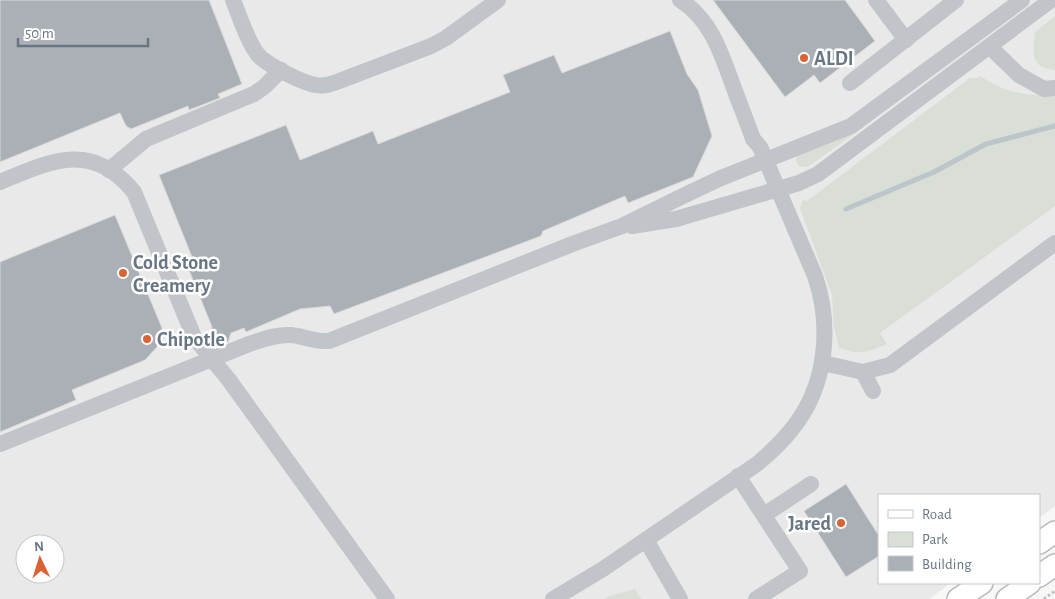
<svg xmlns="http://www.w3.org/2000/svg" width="1055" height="599" font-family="'Alegreya Sans',sans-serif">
<rect width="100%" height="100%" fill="#f7f8f5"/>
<path fill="#e8e9e8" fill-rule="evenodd" d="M 0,0 L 1055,0 L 1055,506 L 1039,518 L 1039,495 L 879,495 L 879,583 L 951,583 L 929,599 L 0,599 ZM 25,544 L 55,544 L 55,574 L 25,574 Z"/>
<g fill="#d9ded6">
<path d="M 1055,16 L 1055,70 C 1029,68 1033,51 1035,32 Z"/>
<path d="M 980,76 C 1006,93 1024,96 1055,95 L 1055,206 L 880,333 L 887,344 C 865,353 861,355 839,348 L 834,327 L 832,295 L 800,208 L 803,200 L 807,201 L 970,78 L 979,78 Z"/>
<polygon points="863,125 864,127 809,166 802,167 798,165 796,160 797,156"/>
<polygon points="635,589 641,599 605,599 606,597"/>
</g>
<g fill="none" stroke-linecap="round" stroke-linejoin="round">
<polyline stroke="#bbc5ca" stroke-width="5" points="846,209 934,172 986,144 1055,126"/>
</g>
<g fill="#aab0b6" stroke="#d9d9d7">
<polygon points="0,0 209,0 242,84 218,94 220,98 189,110 188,106 131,129 126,126 120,113 0,162"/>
<polygon points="713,0 845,0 875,41 820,83 814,75 785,97"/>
<polygon points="670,31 687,74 698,90 712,136 693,177 628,203 625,196 543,231 541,236 334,314 330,306 300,309 246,332 244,328 231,333 228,342 209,335 212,327 189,270 196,267 159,175 286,125 300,160 373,131 378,144 510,92 503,75 554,55 562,73"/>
<polygon points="115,215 162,328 157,347 145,360 72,390 76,400 0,432 0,262"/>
<polygon points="846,484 879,536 879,556 846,577 804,511"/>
</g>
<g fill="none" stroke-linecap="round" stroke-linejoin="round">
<defs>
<g id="major">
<polyline points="1039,543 1055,532"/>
<polyline points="1039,576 1055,565"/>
<polyline points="958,599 982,583"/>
<polyline points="1007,599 1030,583"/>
</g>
</defs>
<use href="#major" stroke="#b6babe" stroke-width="24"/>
<polyline stroke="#bbbdc0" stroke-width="3" stroke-dasharray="2.5 2.5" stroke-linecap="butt" points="1044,599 1055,591"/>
<g stroke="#c1c4c8" stroke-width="16">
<path d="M 233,0 C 239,15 249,46 260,57 C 270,66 302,83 316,85 C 325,87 334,83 342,80 L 431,46 L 446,38 L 498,0"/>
<polyline points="876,0 906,40"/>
<polyline points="990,47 1019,75 1044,89 1055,88"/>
<polyline points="850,83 956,0"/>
<polyline points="109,170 146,139 254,94 264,87 281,70"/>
<path d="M 0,182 C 50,161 92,140 134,192 L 194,337 L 229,380 L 387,599"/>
<polyline points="632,226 676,219 799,183 818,174 1051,0"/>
<polyline points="823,363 863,372"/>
<polyline points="873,391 863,372 890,365 1055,243"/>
<path d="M 0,444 L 249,344 C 262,340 276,334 291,335 C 304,336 314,342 329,341 L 575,243 L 622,226 L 687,194 L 721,178 L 851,126 L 1022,0"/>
<polyline points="738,476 800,571 756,599"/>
<polyline points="764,515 811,484"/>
<polyline points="646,540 680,599"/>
<path d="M 553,599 L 603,569 L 757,464 C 770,453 782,442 792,429 C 827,386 832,326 815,276 L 760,147 L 753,139 C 746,119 738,100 731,80 C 720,50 710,19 680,0"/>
</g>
<use href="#major" stroke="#fff" stroke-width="21"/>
</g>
<g fill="#da6233" stroke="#fff" stroke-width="2">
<circle cx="804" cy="58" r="5"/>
<circle cx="123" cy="273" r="5"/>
<circle cx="147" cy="339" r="5"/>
<circle cx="841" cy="523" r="5"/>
</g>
<g text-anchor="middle" stroke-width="5" stroke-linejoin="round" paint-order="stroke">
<g font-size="20" font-weight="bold" fill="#687684" stroke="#fff" text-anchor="start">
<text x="814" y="65">ALDI</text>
<text x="133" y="269">Cold Stone<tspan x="133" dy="23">Creamery</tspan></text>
<text x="157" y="346">Chipotle</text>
<text x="831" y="530" text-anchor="end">Jared</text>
</g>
</g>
<rect x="878" y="494" width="162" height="90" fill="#ffffff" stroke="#c3c8ce"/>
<rect x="888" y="510" width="25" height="8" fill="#ffffff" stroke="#c3c8ce"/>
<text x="922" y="519" font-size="15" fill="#687684">Road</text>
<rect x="888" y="532" width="25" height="15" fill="#d9ded6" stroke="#c3c8ce"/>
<text x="922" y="544" font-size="15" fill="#687684">Park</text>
<rect x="888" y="556" width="25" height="15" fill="#aab0b6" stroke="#c3c8ce"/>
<text x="922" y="569" font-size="15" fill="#687684">Building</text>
<g transform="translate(40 559) rotate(356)"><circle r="24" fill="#ffffff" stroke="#c3c8ce"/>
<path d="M0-4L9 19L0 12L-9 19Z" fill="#da6233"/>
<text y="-8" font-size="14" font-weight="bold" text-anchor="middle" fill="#687684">N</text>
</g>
<path d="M18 38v8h130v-8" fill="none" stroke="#687684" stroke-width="2.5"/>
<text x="25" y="38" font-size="15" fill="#687684" stroke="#ffffff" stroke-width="4" paint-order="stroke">50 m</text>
</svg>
